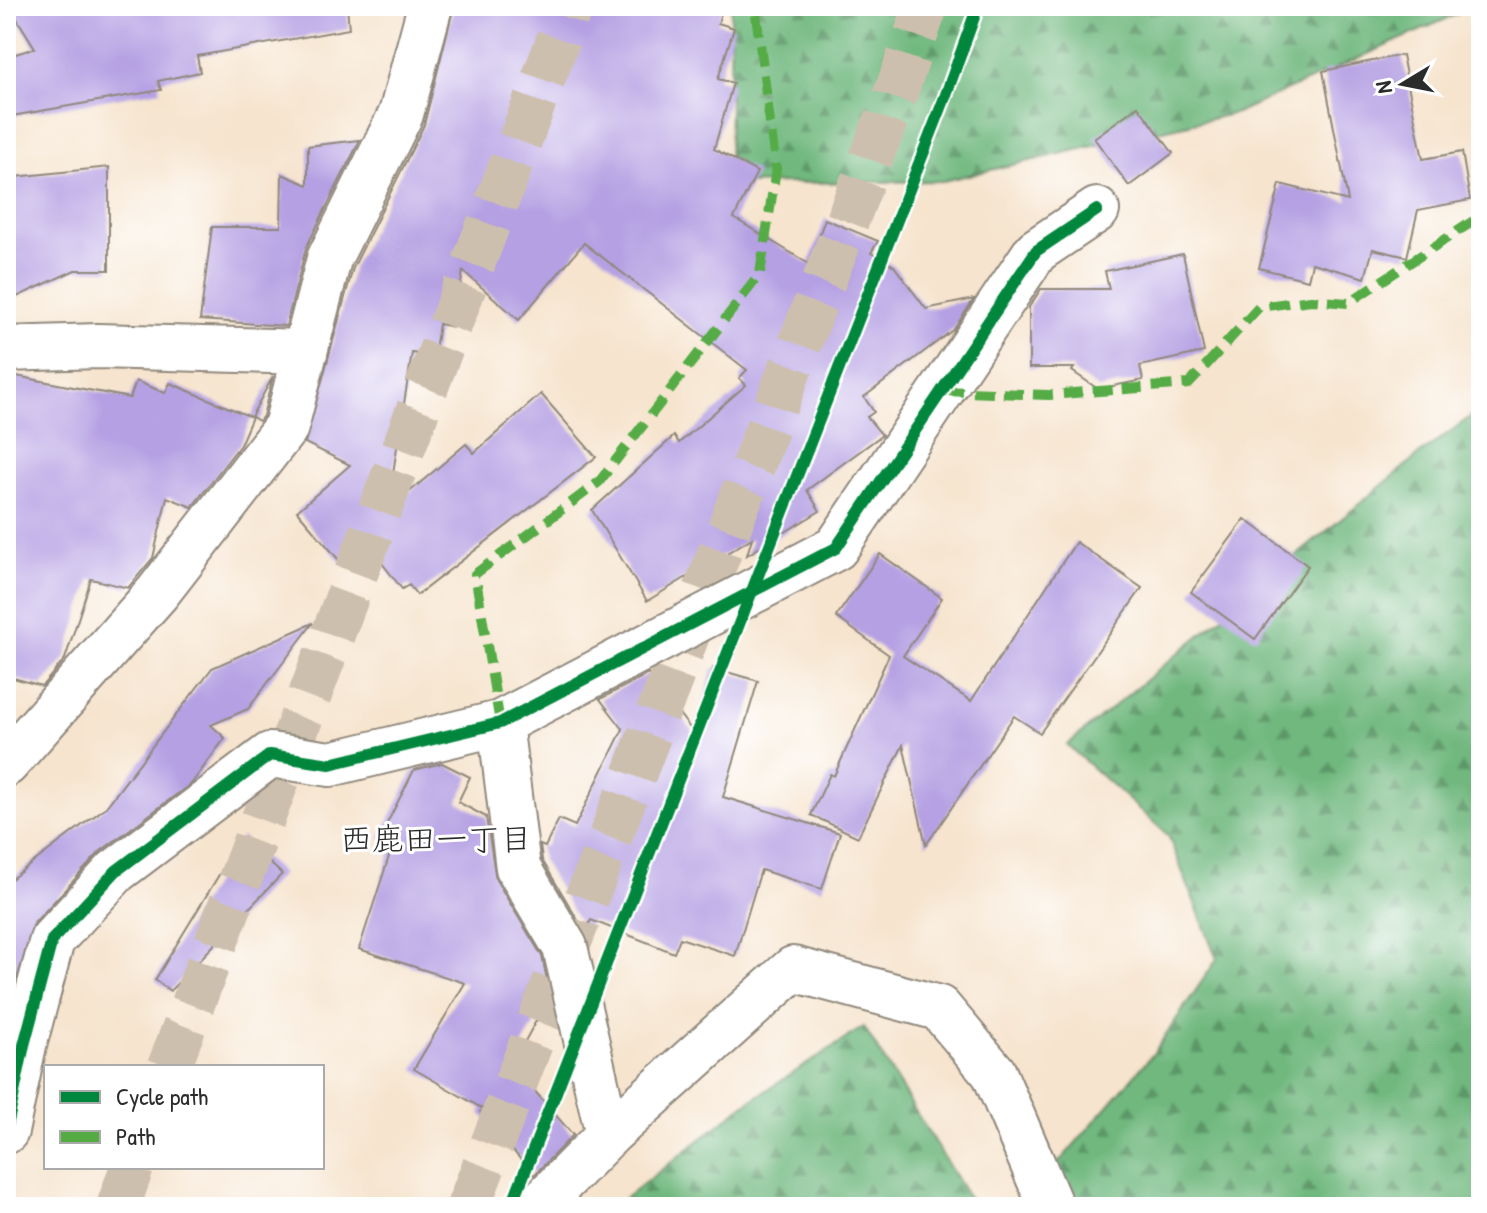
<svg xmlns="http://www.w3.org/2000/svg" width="1487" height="1213" font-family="'Patrick Hand','Klee One',sans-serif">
<defs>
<pattern id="forest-firs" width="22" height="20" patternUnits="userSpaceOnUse" patternTransform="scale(2)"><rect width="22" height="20" fill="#70b87e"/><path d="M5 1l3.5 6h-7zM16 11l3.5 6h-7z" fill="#5c9667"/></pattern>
</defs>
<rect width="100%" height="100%" fill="#fff"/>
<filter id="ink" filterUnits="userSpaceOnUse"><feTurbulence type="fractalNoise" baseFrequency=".0125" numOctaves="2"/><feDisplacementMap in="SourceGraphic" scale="16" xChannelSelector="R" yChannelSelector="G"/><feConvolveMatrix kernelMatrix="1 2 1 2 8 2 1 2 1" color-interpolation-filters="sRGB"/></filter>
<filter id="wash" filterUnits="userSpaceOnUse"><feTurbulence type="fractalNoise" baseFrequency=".006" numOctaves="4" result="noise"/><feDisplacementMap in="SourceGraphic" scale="32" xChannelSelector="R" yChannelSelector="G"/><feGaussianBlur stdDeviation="1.8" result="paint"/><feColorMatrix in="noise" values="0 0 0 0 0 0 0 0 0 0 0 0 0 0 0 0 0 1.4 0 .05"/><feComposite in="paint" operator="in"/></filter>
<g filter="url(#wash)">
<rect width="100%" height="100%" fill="#f6e4ce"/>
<g fill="url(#forest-firs)" stroke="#4e7254" stroke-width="2">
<polygon points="731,6 1475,6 1236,113 943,181 729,184"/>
<polygon points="1481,409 1481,1207 1020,1207 1153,1054 1217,959 1168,835 1067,745 1420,454"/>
<polygon points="864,1027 974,1207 614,1207 744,1105"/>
</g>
<g id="blocks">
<g fill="#b5a0e3">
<polygon points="9,6 347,6 349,29 197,56 200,72 158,81 161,90 6,117 6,57 35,48"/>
<polygon points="454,6 723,6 718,23 734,28 718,79 733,83 714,149 757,172 734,218 809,264 825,219 878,241 871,253 894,266 926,309 974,299 954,329 864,397 874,412 867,417 882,435 807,490 820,511 747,555 752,538 647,601 592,510 674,436 679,443 746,385 739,378 747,370 584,243 519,320 463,271 454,327 439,324 434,357 412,353 387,511 466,444 474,453 541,394 596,457 417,595 409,585 402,589 368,545 344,566 297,511 350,465 305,443 353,268 424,125"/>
<polygon points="1402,55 1423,159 1462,152 1470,200 1418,210 1407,257 1373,249 1365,278 1312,263 1308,280 1259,268 1280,184 1348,201 1323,71"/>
<polygon points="1138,106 1173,153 1129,186 1094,138"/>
<polygon points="360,140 306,248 286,326 200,320 212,227 281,227 282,174 308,185 308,146"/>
<polygon points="109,167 109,270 75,270 6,302 6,178"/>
<polygon points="1183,254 1204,352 1140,366 1143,380 1098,389 1072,371 1074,368 1029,368 1029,307 1041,289 1109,289 1105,271"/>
<polygon points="6,374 130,398 136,381 165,393 170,383 251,417 273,376 263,416 259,421 252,417 240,445 192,507 167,497 153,558 128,588 91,579 65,659 42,686 6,676"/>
<polygon points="1245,519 1308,566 1255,639 1191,592"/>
<polygon points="1076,542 1142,588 1040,733 1014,716 926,845 903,745 858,837 811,815 830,774 834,776 889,655 836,617 880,554 942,598 903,656 971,701"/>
<polygon points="313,623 248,709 211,725 225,738 192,783 101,851 34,923 6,1015 6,883 106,807 212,668"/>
<polygon points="713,668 758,681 723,797 840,833 822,889 761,870 735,956 680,938 674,953 591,920 585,932 542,860 540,845 545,847 559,819 575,826 623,729 600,699 648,674 694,733"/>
<polygon points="442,763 470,777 458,802 486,817 496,880 542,956 550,995 512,1065 573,1135 534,1175 480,1112 483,1109 414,1069 465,983 359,949 393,844 380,837 414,770"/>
<polygon points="242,837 282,874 170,991 155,980"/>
</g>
</g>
</g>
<g filter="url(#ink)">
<use href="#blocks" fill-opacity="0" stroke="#90887c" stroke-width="2"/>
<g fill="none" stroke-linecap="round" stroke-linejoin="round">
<g stroke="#cdbfad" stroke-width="44" stroke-dasharray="44 22" stroke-linecap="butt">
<polyline points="169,1067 571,6"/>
<polyline points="118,1207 132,1167"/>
<polyline points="468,1207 892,104 926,6"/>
</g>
<defs>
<g id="minor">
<polyline points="6,349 98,346 305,352 329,259 401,114 430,6"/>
<polyline points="500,723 518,868 565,947 608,1135"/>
<polyline points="6,764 158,592 286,427 305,352"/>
<polyline points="6,1131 24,1045 52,940 116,871 270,755 330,764 500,723 836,548 1036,251 1097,210"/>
<polyline points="537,1207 608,1135 793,969 939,1008 994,1073 1051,1207"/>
</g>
</defs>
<use href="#minor" stroke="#90887c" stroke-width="48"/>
<use href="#minor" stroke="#fff" stroke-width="44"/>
<g stroke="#54ab44" stroke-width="10" stroke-dasharray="20 10" stroke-linecap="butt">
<polyline points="943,391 1049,395 1189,384 1259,307 1311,300 1348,303 1481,216"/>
<polyline points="500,723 475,574 599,482 760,274 776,169 755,6"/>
</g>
<defs>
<g id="cycleway">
<polyline points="6,1131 24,1045 52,940 116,871 270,755 330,764 500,723 836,548 1036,251 1097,210"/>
<polyline points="511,1207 944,100 978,6"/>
</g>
</defs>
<use href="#cycleway" stroke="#fff" stroke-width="17"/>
<use href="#cycleway" stroke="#00873e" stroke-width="12"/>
</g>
</g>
<g text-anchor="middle" stroke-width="6" stroke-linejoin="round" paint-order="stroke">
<g font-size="32" fill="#2b2b2b" stroke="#fff">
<text x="436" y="850">西鹿田一丁目</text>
</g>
</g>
<rect width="1487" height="1213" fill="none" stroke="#fff" stroke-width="32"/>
<rect x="44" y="1065" width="280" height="104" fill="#ffffff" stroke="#aaaaaa" stroke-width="2"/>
<rect x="60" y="1091" width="40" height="12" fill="#00873e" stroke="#aaaaaa" stroke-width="2"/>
<text x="116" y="1105" font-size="24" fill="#2b2b2b">Cycle path</text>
<rect x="60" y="1131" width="40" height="12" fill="#54ab44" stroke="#aaaaaa" stroke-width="2"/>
<text x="116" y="1145" font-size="24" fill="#2b2b2b">Path</text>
<g transform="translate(1403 84) rotate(260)" stroke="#ffffff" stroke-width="6" paint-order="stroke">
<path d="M0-6L14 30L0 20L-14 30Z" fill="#2b2b2b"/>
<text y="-12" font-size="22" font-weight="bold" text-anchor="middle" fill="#2b2b2b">N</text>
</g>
</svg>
